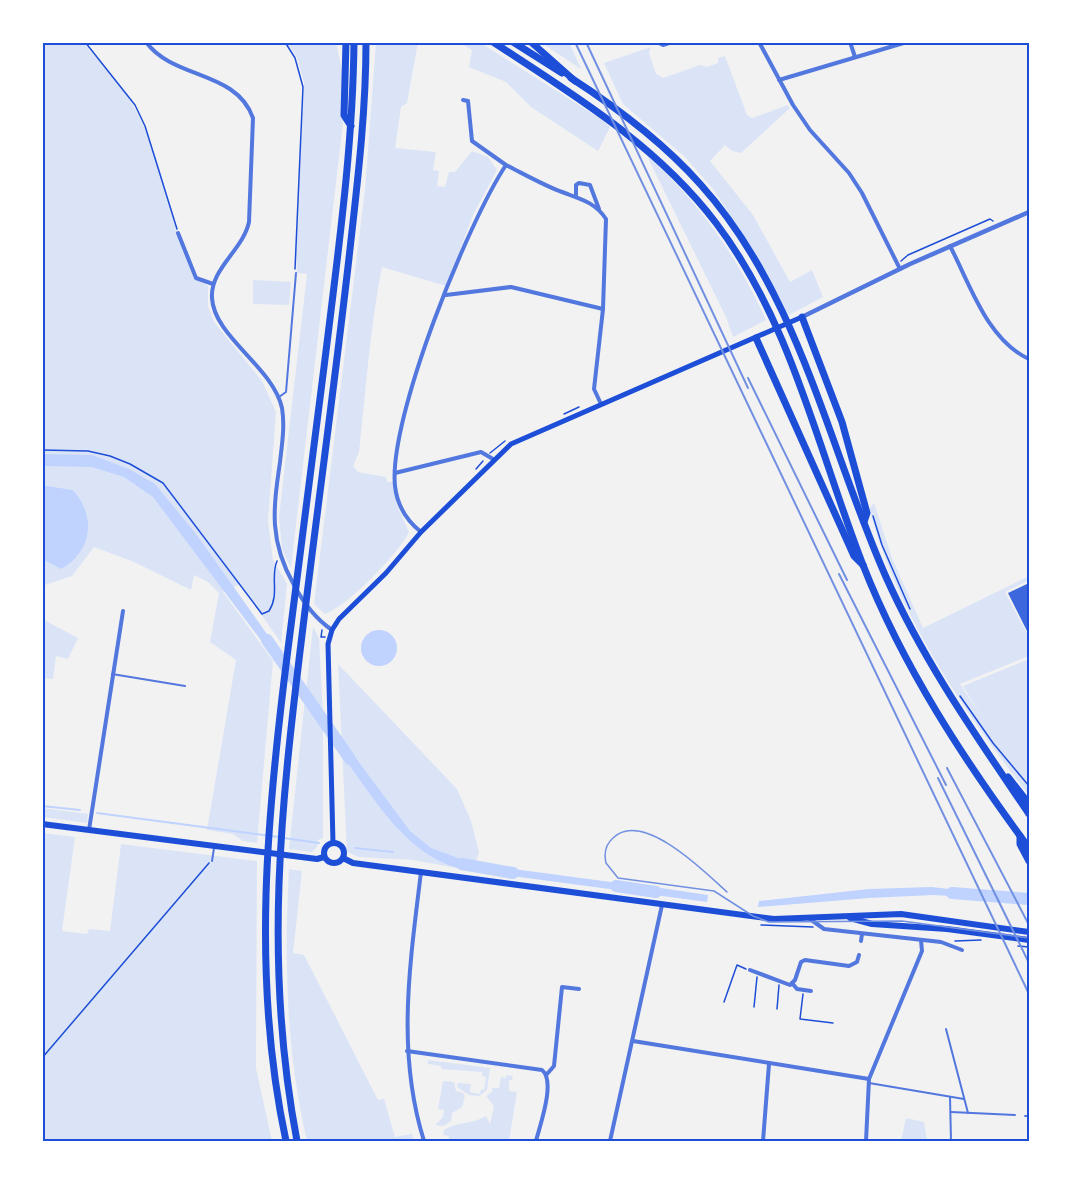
<svg xmlns="http://www.w3.org/2000/svg" width="1071" height="1183" font-family="Poppins,sans-serif">
<rect width="100%" height="100%" fill="#f2f2f2"/>
<g fill="#dbe4f7">
<path d="M 42,42 L 83,42 C 100,63 121,84 134,107 C 164,160 170,223 194,278 L 208,286 L 208,306 L 214,322 L 262,381 L 276,412 L 268,521 L 273,560 L 287,584 L 281,643 L 240,584 L 223,592 L 273,661 L 257,843 L 243,841 L 233,834 L 207,830 L 236,660 L 210,642 L 219,593 L 208,582 L 194,575 L 191,590 L 134,562 L 94,547 L 72,576 L 42,586 L 42,559 L 61,569 C 92,552 97,516 73,490 L 42,485 Z"/>
<polygon points="287,42 336,42 345,86 344,114 291,568 282,549 279,517 307,274 297,273 296,253 304,82 297,58"/>
<path d="M 376,42 L 418,42 L 407,103 L 401,107 L 395,148 L 436,152 L 433,170 L 439,171 L 437,186 L 445,187 L 449,172 L 455,172 L 472,151 L 488,157 L 497,170 L 473,215 L 446,286 L 382,267 C 370,327 366,390 359,452 L 353,466 L 358,472 L 386,477 L 387,482 L 393,482 L 396,503 L 409,532 C 398,554 348,606 325,614 L 314,604 L 365,190 Z"/>
<polygon points="459,42 479,42 601,119 610,127 598,151 531,107 506,82 469,67 472,50"/>
<polygon points="540,42 569,42 581,69"/>
<polygon points="651,47 649,53 656,74 663,78 700,65 707,67 718,63 718,58 725,56 747,115 752,118 788,105 790,108 741,153 732,151 725,145 710,161 753,215 790,282 812,270 823,297 789,315 754,251 713,189 685,157 623,104 604,63"/>
<path d="M 647,156 C 699,201 738,258 766,320 L 733,337 L 726,317 Z"/>
<polygon points="253,280 291,282 289,305 253,304"/>
<path d="M 874,503 L 892,558 L 923,628 L 1029,576 L 1029,580 L 1005,592 L 1029,637 L 1029,656 L 960,684 L 981,716 L 963,686 L 1029,659 L 1029,795 C 961,708 899,616 869,509 Z"/>
<polygon points="42,619 78,638 68,659 56,656 53,679 42,678"/>
<polygon points="313,627 319,638 323,713 306,691"/>
<polygon points="338,664 457,789 471,821 479,852 473,871 413,860 359,857 347,852"/>
<polygon points="305,699 323,722 323,838 318,840 317,847 312,852 289,849"/>
<polygon points="42,808 88,814 87,823 42,817"/>
<polygon points="42,833 75,837 62,931 87,934 89,929 110,931 121,844 257,861 256,1068 272,1141 42,1141"/>
<path d="M 289,869 L 302,871 L 293,953 L 304,955 L 378,1100 L 384,1099 L 395,1137 L 412,1134 L 414,1141 L 307,1141 C 286,1052 284,959 289,869 Z"/>
<polygon points="428,1060 490,1068 487,1090 479,1096 469,1095 457,1087 458,1083 471,1084 470,1092 480,1094 481,1089 484,1090 486,1077 482,1076 482,1072 442,1069 441,1066 428,1064"/>
<path d="M 506,1075 L 513,1076 L 512,1080 L 509,1080 L 509,1091 L 517,1092 L 509,1141 L 455,1139 L 453,1141 L 449,1140 L 449,1136 L 443,1135 L 444,1130 C 458,1121 471,1125 486,1116 L 490,1124 L 494,1106 L 486,1096 L 492,1092 L 492,1088 L 499,1088 L 501,1077 L 506,1078 Z"/>
<polygon points="443,1081 454,1082 456,1091 463,1093 465,1096 462,1107 452,1113 451,1121 444,1126 435,1125 443,1117 444,1110 438,1109"/>
<polygon points="906,1118 924,1122 927,1141 901,1141"/>
</g>
<g fill="#bfd3fe">
<polygon points="42,454 92,455 129,469 155,484 196,534 277,648 275,659 153,497 124,477 92,467 42,466"/>
<path d="M 42,485 L 73,490 C 97,516 92,552 61,569 L 42,559 Z"/>
<circle cx="379" cy="648" r="18"/>
<path d="M 341,738 L 410,831 L 431,848 L 477,865 L 476,872 C 409,863 379,804 341,754 Z"/>
<polygon points="498,867 633,885 632,892 497,874"/>
<polygon points="641,885 708,895 707,902 640,893"/>
<polygon points="932,887 965,891 968,897 933,895 869,898 758,907 759,901 869,889"/>
</g>
<g fill="none" stroke-linecap="round" stroke-linejoin="round">
<g stroke="#bfd3fe" stroke-width="2">
<polyline points="42,806 80,810"/>
<polyline points="97,813 279,837"/>
<polyline points="284,838 319,843"/>
<polyline points="355,848 393,852"/>
</g>
<g stroke="#bfd3fe" stroke-width="12">
<polyline points="267,640 350,759"/>
<polyline points="462,864 513,873"/>
<polyline points="616,886 656,892"/>
<polyline points="952,893 1029,899"/>
</g>
</g>
<polygon fill="#3d67dc" points="1029,583 1029,635 1008,593"/>
<g fill="none" stroke-linecap="round" stroke-linejoin="round">
<g stroke="#1d4ed8" stroke-width="1.5">
<polyline points="85,42 135,105 145,126 177,229"/>
<polyline points="285,42 295,58 303,87 295,269"/>
<polyline points="901,261 908,255 990,219 993,221"/>
<polyline points="564,414 579,407"/>
<path d="M 42,450 L 88,451 L 110,456 L 130,464 L 163,483 L 262,614 L 269,611 C 280,594 270,577 277,561"/>
<polyline points="490,453 505,441"/>
<polyline points="476,469 483,461"/>
<polyline points="873,516 882,545 910,609"/>
<polyline points="322,630 321,637 325,637"/>
<polyline points="960,696 993,743 1029,786"/>
<polyline points="761,925 813,927"/>
<polyline points="955,941 981,940"/>
<polyline points="1018,946 1029,947"/>
<polyline points="803,994 800,1019 833,1023"/>
<polyline points="724,1002 737,965 746,969"/>
<polyline points="754,1007 757,977"/>
<polyline points="777,1009 779,985"/>
<polyline points="42,1058 209,863"/>
</g>
<g stroke="#5277de" stroke-width="2">
<polyline points="279,397 286,392 296,273"/>
<polyline points="112,674 185,686"/>
<polyline points="212,861 214,848"/>
<polyline points="946,1029 968,1113"/>
<polyline points="869,1083 964,1099"/>
<polyline points="950,1097 951,1141"/>
<polyline points="951,1112 1015,1115"/>
<polyline points="1025,1116 1029,1116"/>
</g>
<g stroke="#5277de" stroke-width="4">
<path d="M 146,42 C 174,80 236,70 253,118 L 249,222 C 243,250 210,269 212,298 C 214,337 273,367 282,408 C 285,426 282,444 280,462 C 273,510 269,541 294,585 C 303,602 316,619 332,630"/>
<polyline points="657,42 663,45 672,42"/>
<polyline points="759,42 793,105 810,130 849,173 862,193 900,269"/>
<polyline points="850,42 855,57"/>
<polyline points="779,80 907,42"/>
<polyline points="463,100 468,101 472,141 506,165"/>
<polyline points="576,195 576,185 579,183 590,185 599,209"/>
<polyline points="178,233 196,278 213,284"/>
<path d="M 950,246 C 970,284 987,340 1029,359"/>
<polyline points="446,295 511,287 603,309"/>
<polyline points="395,473 481,452 493,459"/>
<path d="M 421,532 C 406,520 397,505 395,486 C 388,419 468,222 506,165 C 524,174 543,185 562,192 C 580,199 595,202 606,219 L 603,309 L 594,389 L 601,404"/>
<polyline points="89,830 123,611"/>
<path d="M 421,872 C 410,963 396,1052 424,1141"/>
<polyline points="810,919 824,929 941,942 962,950"/>
<polyline points="861,941 862,934"/>
<polyline points="750,970 790,985 795,980 801,962 805,960 849,966 857,962 859,955"/>
<polyline points="792,983 797,989 811,991"/>
<polyline points="633,1041 869,1079"/>
<path d="M 407,1051 L 542,1070 C 556,1081 540,1125 536,1141"/>
<polyline points="547,1074 554,1066 562,987 579,989"/>
<polyline points="610,1141 662,905"/>
<polyline points="763,1141 769,1064"/>
<polyline points="866,1141 869,1079 922,951 921,940"/>
</g>
<polyline stroke="#5277de" stroke-width="4.5" points="802,317 910,264 1029,212"/>
<polyline stroke="#1d4ed8" stroke-width="5" points="333,843 328,644 332,630 339,619 386,573 421,532 511,444 802,317"/>
<g stroke="#1d4ed8" stroke-width="6">
<polyline points="42,824 317,859 324,857"/>
<circle cx="334" cy="853" r="10"/>
<polyline points="343,858 353,863 774,919 901,914 1029,932"/>
<polyline points="850,918 872,924 947,929 1029,940"/>
</g>
<g stroke="#1d4ed8" stroke-width="7">
<path d="M 493,42 C 574,95 657,145 716,223 C 792,323 818,450 863,565 C 903,667 964,760 1029,848"/>
<polyline points="513,42 562,73"/>
<path d="M 571,78 C 619,109 664,143 701,185 C 799,294 828,446 886,577 C 924,662 977,737 1029,814"/>
<polyline points="802,317 842,422 867,513 864,522"/>
<polyline points="756,338 854,556 863,565"/>
<polyline points="1008,777 1029,804"/>
<polyline points="1020,836 1020,844 1029,861"/>
</g>
<g stroke="#1d4ed8" stroke-width="7">
<polyline points="346,42 344,115 351,126"/>
<polyline points="531,42 575,81"/>
<path d="M 286,1141 C 251,978 267,813 288,649 C 301,545 315,440 328,335 C 340,238 353,140 354,42"/>
<path d="M 297,1141 C 263,962 281,806 303,627 C 318,504 335,381 349,258 C 357,186 366,114 366,42"/>
</g>
<path stroke="#7290e2" stroke-width="1.5" d="M 727,892 C 706,873 643,809 613,838 C 605,845 604,854 606,863 L 618,878 L 714,891 L 753,916 L 769,922 L 902,921 L 1029,938"/>
<g stroke="#7290e2" stroke-width="2">
<polyline points="575,42 1029,994"/>
<polyline points="586,42 748,388"/>
<polyline points="748,378 847,580"/>
<polyline points="839,574 946,785"/>
<polyline points="947,768 1029,925"/>
<polyline points="938,778 1029,963"/>
</g>
</g>
<rect width="1071" height="1183" fill="none" stroke="#ffffff" stroke-width="87"/>
<rect x="44" y="44" width="984" height="1096" fill="none" stroke="#1d4ed8" stroke-width="2"/>
</svg>
